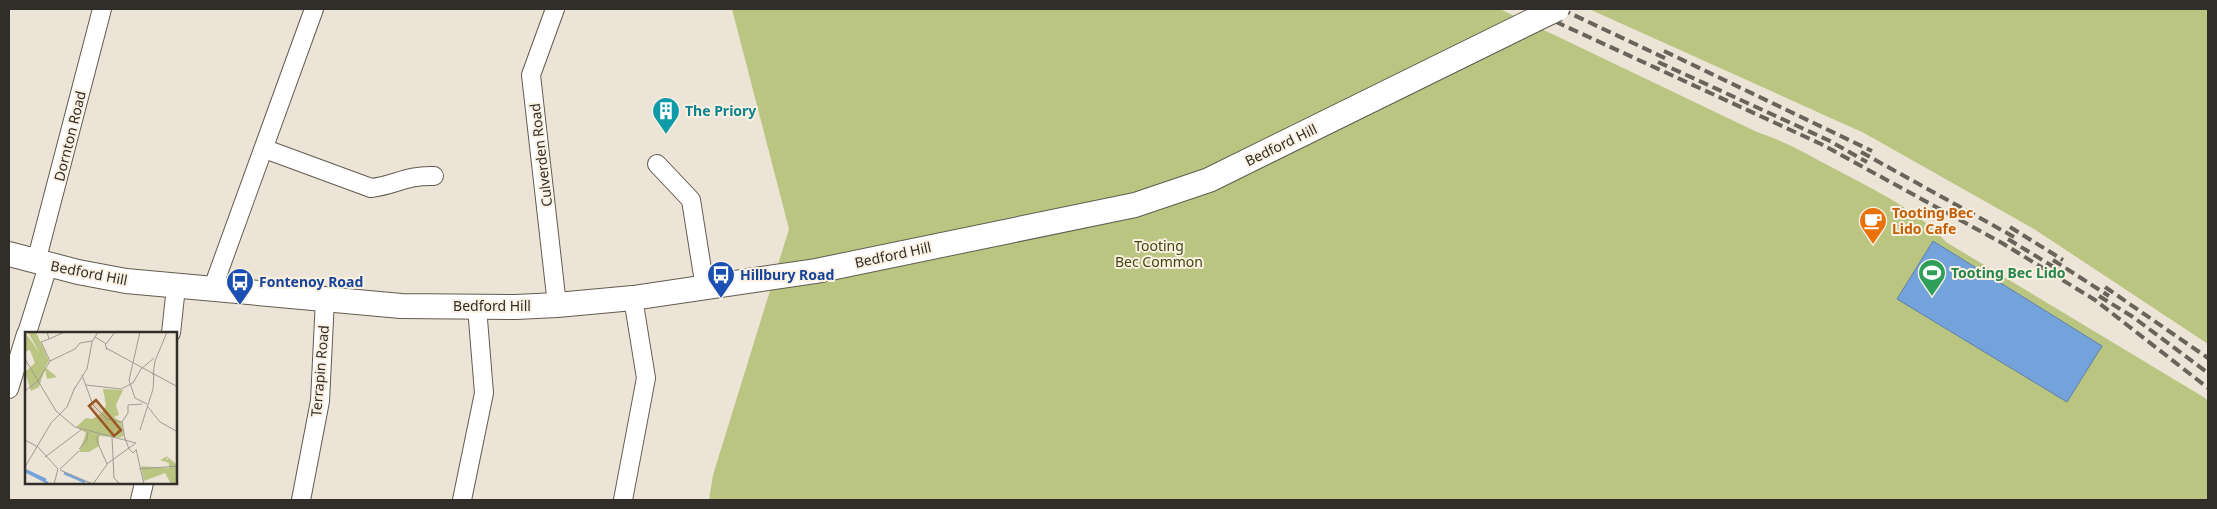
<svg xmlns="http://www.w3.org/2000/svg" width="2217" height="509" font-family="'Noto Sans',sans-serif">
<rect width="100%" height="100%" fill="#ece4d6"/>
<g fill="#bbc582">
<path d="M 732,9 L 1500,9 L 1757,132 C 1785,141 1810,156 1837,170 C 1874,190 1918,210 1946,242 L 2205,398 L 2208,401 L 2208,500 L 709,500 L 713,475 L 789,229 Z"/>
<polygon points="1589,9 2208,9 2208,344 2034,229 1864,133"/>
</g>
<polygon fill="#74a3db" stroke="#6080a5" points="1933,241 2102,346 2067,402 1897,299"/>
<g fill="none" stroke-linecap="round" stroke-linejoin="round">
<defs>
<g id="minor">
<polyline points="555,9 531,75 557,305"/>
<path d="M 265,149 L 371,188 C 396,185 406,175 434,176"/>
<polyline points="657,164 691,200 705,288"/>
<polyline points="36,262 102,9"/>
<polyline points="212,290 314,9"/>
<polyline points="27,333 48,266"/>
<polyline points="171,333 176,287"/>
<polyline points="9,389 26,334"/>
<polyline points="140,500 144,483"/>
<polyline points="301,500 320,401 325,299"/>
<polyline points="462,500 484,393 477,307"/>
<polyline points="623,500 646,378 633,298"/>
</g>
<polyline id="secondary" points="9,254 78,272 126,281 401,306 516,307 557,305 633,298 816,271 1135,205 1209,180 1534,20"/>
</defs>
<use href="#minor" stroke="#625b4f" stroke-width="20"/>
<use href="#secondary" stroke="#625b4f" stroke-width="26"/>
<use href="#minor" stroke="#fff" stroke-width="18"/>
<use href="#secondary" stroke="#fff" stroke-width="24"/>
<g stroke="#68635b" stroke-width="4" stroke-dasharray="10 5" stroke-linecap="butt">
<polyline points="1528,9 1821,144 2002,243 2095,300 2208,388"/>
<polyline points="1561,9 1669,60"/>
<polyline points="1664,51 1872,151"/>
<polyline points="1658,62 1828,140 1867,162"/>
<polyline points="1861,152 2016,238"/>
<polyline points="2010,227 2063,260"/>
<polyline points="2008,239 2057,269"/>
<polyline points="2053,260 2109,296"/>
<polyline points="2105,287 2208,358"/>
<polyline points="2099,296 2133,317 2208,373"/>
</g>
<defs>
<polyline id="secondary-bridge" points="1534,20 1557,9"/>
</defs>
<use href="#secondary-bridge" stroke="#625b4f" stroke-width="26" stroke-linecap="butt"/>
<use href="#secondary-bridge" stroke="#fff" stroke-width="24"/>
</g>
<defs>
<symbol id="building-pin" viewBox="-11 -11 22 30"><path d="M0 17L-7.5 6A9.5 9.5 0 1 1 7.5 6Z" fill="#0f9aa8" stroke="#faf1e3"/><path d="M-4-6H4V6H1V3H-1V6H-4ZM-2.5-4.3h1.7v1.8h-1.7ZM.8-4.3h1.7v1.8H.8ZM-2.5-1h1.7V.8h-1.7ZM.8-1h1.7V.8H.8Z" fill="#fff"/></symbol>
<symbol id="cafe-pin" viewBox="-11 -11 22 30"><path d="M0 17L-7.5 6A9.5 9.5 0 1 1 7.5 6Z" fill="#e8710a" stroke="#faf1e3"/><path d="M-5.5-4.5H6V0H3Q3 3.5 0 3.5H-2.5Q-5.5 3.5-5.5 0ZM3-3.2v2h1.7v-2ZM-6 4.5H4V6H-6Z" fill="#fff"/></symbol>
<symbol id="stadium-pin" viewBox="-11 -11 22 30"><path d="M0 17L-7.5 6A9.5 9.5 0 1 1 7.5 6Z" fill="#2e9e5b" stroke="#faf1e3"/><path d="M0-5a6.5 5 0 1 0 0 10a6.5 5 0 1 0 0-10ZM-3.5-1.8h7v3.6h-7Z" fill="#fff"/></symbol>
<symbol id="bus-pin" viewBox="-11 -11 22 30"><path d="M0 17L-7.5 6A9.5 9.5 0 1 1 7.5 6Z" fill="#1a4fb4" stroke="#faf1e3"/><path d="M-5-6H5V4H4V6H2V4H-2V6H-4V4H-5ZM-3.5-4V0h7V-4ZM-3.5 1.2v1.5H-2V1.2ZM2 1.2v1.5H3.5V1.2Z" fill="#fff"/></symbol>
</defs>
<g fill-rule="evenodd">
<use href="#building-pin" x="650" y="95" width="32" height="43"/>
<use href="#cafe-pin" x="1857" y="205" width="32" height="43"/>
<use href="#stadium-pin" x="1916" y="257" width="32" height="43"/>
<use href="#bus-pin" x="705" y="259" width="32" height="43"/>
<use href="#bus-pin" x="224" y="266" width="32" height="43"/>
</g>
<g text-anchor="middle" stroke-width="4" stroke-linejoin="round" paint-order="stroke">
<g font-size="14" font-weight="bold" fill="#0d838f" stroke="#faf1e3" text-anchor="start">
<text x="685" y="116">The Priory</text>
</g>
<g font-size="14" fill="#312d28" stroke="#faf1e3">
<text transform="translate(70 136) rotate(-76)" y="5">Dornton Road</text>
<text transform="translate(1281 145) rotate(-26)" y="5">Bedford Hill</text>
<text transform="translate(541 155) rotate(-97)" y="5">Culverden Road</text>
<text transform="translate(893 255) rotate(-12)" y="5">Bedford Hill</text>
<text transform="translate(89 273) rotate(11)" y="5">Bedford Hill</text>
<text x="492" y="311">Bedford Hill</text>
<text transform="translate(320 371) rotate(-85)" y="5">Terrapin Road</text>
</g>
<g font-size="14" font-weight="bold" fill="#c56008" stroke="#faf1e3" text-anchor="start">
<text x="1892" y="218">Tooting Bec<tspan x="1892" dy="16">Lido Cafe</tspan></text>
</g>
<g font-size="14" fill="#3f460e" stroke="#faf1e3">
<text x="1159" y="251">Tooting<tspan x="1159" dy="16">Bec Common</tspan></text>
</g>
<g font-size="14" font-weight="bold" fill="#27864d" stroke="#faf1e3" text-anchor="start">
<text x="1951" y="278">Tooting Bec Lido</text>
</g>
<g font-size="14" font-weight="bold" fill="#164399" stroke="#faf1e3" text-anchor="start">
<text x="740" y="280">Hillbury Road</text>
<text x="259" y="287">Fontenoy Road</text>
</g>
</g>
<g transform="translate(25 332)">
<rect width="152" height="152" fill="#ece4d6"/>
<path d="M 0,0 L 14,20 L 3,0 L 11,0 L 24,29 L 20,35 L 32,45 L 22,47 L 20,37 L 14,55 L 6,59 L 0,40 L 10,31 L 5,18 L 0,20 ZM 78,57 L 98,58 L 91,73 L 94,83 L 89,85 L 96,90 L 99,104 L 92,106 L 90,94 L 91,105 L 74,104 L 74,114 L 64,120 L 54,120 L 61,101 L 51,95 L 61,86 L 67,87 L 77,81 L 81,73 ZM 143,124 L 141,129 L 144,126 L 152,133 L 152,152 L 146,152 L 140,141 L 119,149 L 116,134 L 144,136 L 144,131 L 135,128 Z" fill="#bbc582"/>
<path fill="none" stroke="#74a3db" stroke-width="2.5" d="M 0,138 L 21,148M 0,139 L 23,151M 39,141 L 60,150"/>
<path fill="none" stroke="#a19b90" stroke-width="1" d="M 22,0 L 24,7 L 16,10 L 25,29M 115,0 L 104,48 L 110,66 L 122,72M 70,5 L 80,11 L 82,18M 24,7 L 40,0M 81,12 L 90,0M 81,16 L 153,55M 0,27 L 31,79 L 50,95 L 111,111M 57,43 L 68,73 L 82,87 L 97,90 L 100,107M 128,43 L 130,29 L 142,0M 61,53 L 96,57 L 108,51 L 116,37 L 129,26M 50,56 L 62,37 L 67,10 L 73,0M 0,59 L 13,49 L 25,29 L 50,17 L 55,11 L 67,9M 123,75 L 135,90 L 153,100M 97,90 L 103,81 L 103,73 L 117,72M 115,98 L 128,57 L 129,41M 74,103 L 71,107 L 82,132M 87,105 L 89,146 L 95,152M 100,106 L 104,117 L 108,121 L 111,118M 0,108 L 13,115 L 33,137 L 29,152M 54,117 L 62,108 L 63,100M 111,117 L 119,152M 20,125 L 56,98M 0,135 L 26,91 L 42,75 L 50,55M 35,137 L 54,119M 114,137 L 153,134M 35,138 L 68,152M 68,152 L 83,131 L 111,111"/>
<path fill="#985623" fill-opacity="0.15" stroke="#985623" stroke-width="2.5" d="M 71,68 L 96,98 L 89,104 L 64,74 Z"/>
<rect width="152" height="152" fill="none" stroke="#312d28" stroke-width="2.5"/>
</g>
<rect width="2217" height="509" fill="none" stroke="#312d28" stroke-width="20"/>
</svg>
